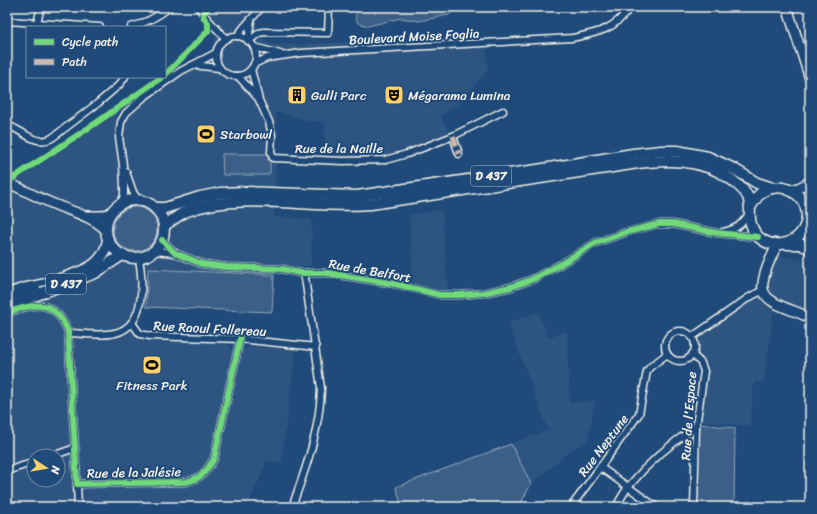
<svg xmlns="http://www.w3.org/2000/svg" width="817" height="514" font-family="Sriracha,sans-serif">
<rect width="100%" height="100%" fill="#1f4a7a"/>
<filter id="ink" filterUnits="userSpaceOnUse"><feTurbulence type="fractalNoise" baseFrequency=".025" numOctaves="2"/><feDisplacementMap in="SourceGraphic" scale="8" xChannelSelector="R" yChannelSelector="G"/><feConvolveMatrix kernelMatrix="1 2 1 2 8 2 1 2 1" color-interpolation-filters="sRGB"/></filter>
<g filter="url(#ink)">
<g fill="#2d5581" fill-rule="evenodd">
<path d="M 204,7 L 257,7 L 251,13 L 258,29 L 267,43 L 277,45 L 486,37 L 488,70 L 459,103 L 441,116 L 450,135 L 417,148 L 389,154 L 357,157 L 338,157 L 334,147 L 324,146 L 325,122 L 309,121 L 276,112 L 277,140 L 274,217 L 312,219 L 311,266 L 274,266 L 274,275 L 148,269 L 137,271 L 136,340 L 226,344 L 230,347 L 233,352 L 241,354 L 244,349 L 250,346 L 296,349 L 281,464 L 267,461 L 247,507 L 7,507 L 7,187 L 117,113 L 119,116 L 128,104 L 186,63 L 204,56 L 209,53 L 213,45 L 216,36 L 215,32 L 206,25 L 197,13 ZM 34,456 L 58,456 L 58,480 L 34,480 Z"/>
<polygon points="442,210 448,291 413,284 409,215"/>
<polygon points="766,253 810,262 810,321 774,307 764,383 754,382 750,426 700,421 708,368 698,349 702,326 753,290 758,281"/>
<polygon points="538,312 548,337 567,331 570,403 595,400 588,440 570,451 531,484 511,444 548,430 508,323"/>
</g>
<g fill="#3a5f88" stroke="#97a8b8">
<path d="M 363,7 L 397,8 L 451,7 L 452,12 L 449,15 L 419,21 L 401,18 L 368,26 L 358,23 C 353,16 356,12 363,7 Z"/>
<polygon points="222,154 268,154 268,160 270,160 270,173 266,175 223,175"/>
<circle cx="135" cy="229" r="22"/>
<polygon points="148,269 274,275 272,312 146,307"/>
<polygon points="699,424 735,428 734,507 697,507"/>
<polygon points="511,444 531,484 519,507 402,507 396,487"/>
</g>
<g fill="none" stroke-linecap="round" stroke-linejoin="round">
<defs>
<g id="street">
<polyline points="199,7 203,14 226,39"/>
<polyline points="7,21 100,27"/>
<polyline points="37,23 41,7"/>
<path d="M 131,27 C 146,23 157,17 170,7"/>
<polyline points="237,36 244,27 262,7"/>
<circle cx="236" cy="56" r="20"/>
<polyline points="248,41 251,20"/>
<polyline points="249,41 259,33 264,32 328,33 329,7"/>
<polyline points="254,47 280,54"/>
<path d="M 254,64 L 267,58 L 301,53 L 572,38 C 597,33 615,30 630,7"/>
<polyline points="193,65 219,68"/>
<polyline points="251,69 259,100 269,122 272,135 271,152 273,158 343,161 385,160 407,154 453,136 503,111"/>
<polyline points="238,76 257,97"/>
<path d="M 7,125 C 23,130 35,147 52,138 L 98,103 L 119,85 L 125,77"/>
<polyline points="453,136 459,154"/>
<polyline points="126,172 133,192 138,200"/>
<polyline points="121,203 124,195 124,187 123,165 119,137 121,122 126,113 144,97 181,71 216,53"/>
<path d="M 723,232 C 737,229 741,225 750,213"/>
<polyline points="162,240 175,253 202,264 227,267 282,269 300,273 327,273 395,284 440,295 460,295 483,293 511,287 533,279 561,264 595,243 627,232 659,224 673,224 717,233 758,237"/>
<polyline points="154,251 175,253"/>
<polyline points="7,292 22,287 55,280"/>
<path d="M 7,313 C 36,302 54,299 68,331 L 77,484 L 185,482 C 201,479 205,473 214,459 L 240,339"/>
<polyline points="132,323 140,334 150,336 240,339 316,347"/>
<circle cx="680" cy="346" r="15"/>
<path d="M 68,331 L 72,333 C 86,334 102,336 115,333 C 146,326 143,282 139,258"/>
<polyline points="692,337 748,298 763,290"/>
<polyline points="692,354 701,363 704,371 696,427 694,507"/>
<polyline points="52,456 75,448"/>
<polyline points="600,467 656,507"/>
<polyline points="7,471 34,462"/>
<polyline points="77,484 78,507"/>
<path d="M 292,507 C 306,468 320,430 321,388 L 305,278 L 306,273"/>
<polyline points="571,507 639,414 647,371 650,367 667,354"/>
<path d="M 616,507 C 620,500 624,492 629,486 C 648,463 671,443 696,427"/>
</g>
<g id="secondary">
<polyline points="787,7 810,79"/>
<path d="M 7,182 C 23,190 39,198 56,205 C 73,212 93,217 106,230"/>
<polyline points="790,190 798,188 810,182"/>
<polyline points="806,208 807,199 810,193"/>
<polyline points="86,216 102,216 111,213"/>
<path d="M 777,245 C 772,255 761,278 763,289 C 764,296 770,300 775,303 C 786,309 799,312 810,318"/>
</g>
<g id="primary">
<circle cx="135" cy="229" r="29"/>
<polyline points="155,208 165,208 200,197 220,193 245,192 357,196 537,170 633,154 661,151 677,151 708,157 734,169 757,183 773,188"/>
<path d="M 164,226 C 171,221 178,215 187,211 C 240,191 314,209 371,204 L 632,164 C 666,159 703,158 732,180 C 738,185 745,190 748,197 C 752,207 748,215 751,224 C 760,256 807,248 807,215 C 806,193 781,180 762,192 C 757,196 754,201 751,206"/>
<polyline points="787,244 800,244 810,249"/>
<path d="M 52,282 C 77,272 103,270 108,240"/>
<polyline points="7,298 35,288"/>
<polyline points="7,306 95,273 122,255"/>
</g>
</defs>
<use href="#street" stroke="#f4f1e8" stroke-width="9"/>
<use href="#secondary" stroke="#f4f1e8" stroke-width="12"/>
<use href="#primary" stroke="#f4f1e8" stroke-width="13"/>
<use href="#street" stroke="#1f4a7a" stroke-width="6"/>
<use href="#secondary" stroke="#1f4a7a" stroke-width="9"/>
<use href="#primary" stroke="#1f4a7a" stroke-width="10"/>
<polyline stroke="#d1b7ad" stroke-width="5" stroke-dasharray="10 5" stroke-linecap="butt" points="453,136 459,154"/>
<defs>
<g id="cycleway">
<polyline points="165,75 208,31 208,23 203,17 203,14 209,7"/>
<polyline points="7,182 96,123 162,77"/>
<polyline points="162,240 175,253 202,264 227,267 282,269 300,273 327,273 395,284 440,295 460,295 483,293 511,287 533,279 561,264 595,243 627,232 659,224 673,224 717,233 758,237"/>
<path d="M 7,313 C 36,302 54,299 68,331 L 77,484 L 185,482 C 201,479 205,473 214,459 L 240,339"/>
</g>
</defs>
<use href="#cycleway" stroke="#1f4a7a" stroke-width="8"/>
<use href="#cycleway" stroke="#71d979" stroke-width="6"/>
</g>
</g>
<defs>
<symbol id="building-square" viewBox="-11 -11 22 22"><rect x="-9" y="-9" width="18" height="18" rx="4" fill="#ffd166" stroke="#1f4a7a"/><path d="M-4-6H4V6H1V3H-1V6H-4ZM-2.5-4.3h1.7v1.8h-1.7ZM.8-4.3h1.7v1.8H.8ZM-2.5-1h1.7V.8h-1.7ZM.8-1h1.7V.8H.8Z" fill="#111"/></symbol>
<symbol id="theatre-square" viewBox="-11 -11 22 22"><rect x="-9" y="-9" width="18" height="18" rx="4" fill="#ffd166" stroke="#1f4a7a"/><path d="M-5-5.5Q0-4 5-5.5V0Q5 5 0 6Q-5 5-5 0ZM-3.3-2.5H-1v1.5H-3.3ZM1-2.5H3.3v1.5H1ZM-2.8 1Q0 5.5 2.8 1Z" fill="#111"/></symbol>
<symbol id="stadium-square" viewBox="-11 -11 22 22"><rect x="-9" y="-9" width="18" height="18" rx="4" fill="#ffd166" stroke="#1f4a7a"/><path d="M0-5a6.5 5 0 1 0 0 10a6.5 5 0 1 0 0-10ZM-3.5-1.8h7v3.6h-7Z" fill="#111"/></symbol>
</defs>
<g fill-rule="evenodd">
<use href="#building-square" x="286" y="84" width="22" height="22"/>
<use href="#theatre-square" x="383" y="84" width="22" height="22"/>
<use href="#stadium-square" x="195" y="123" width="22" height="22"/>
<use href="#stadium-square" x="141" y="354" width="22" height="22"/>
</g>
<g text-anchor="middle" stroke-width="4" stroke-linejoin="round" paint-order="stroke">
<g fill="#1f4a7a" stroke="#b4bfc7" stroke-width="1">
<rect x="471" y="166" width="40" height="20" rx="3"/>
<rect x="46" y="274" width="40" height="20" rx="3"/>
</g>
<g font-size="12" font-weight="bold" fill="#f4f1e8">
<text x="491" y="180">D 437</text>
<text x="66" y="288">D 437</text>
</g>
<g font-size="13" fill="#f4f1e8" stroke="#1f4a7a">
<text transform="translate(414 36) rotate(-3)" y="5">Boulevard Moise Foglia</text>
<text x="339" y="153">Rue de la Naille</text>
<text transform="translate(370 270) rotate(10)" y="5">Rue de Belfort</text>
<text transform="translate(210 328) rotate(3)" y="5">Rue Raoul Follereau</text>
<text transform="translate(688 416) rotate(-86)" y="5">Rue de l'Espace</text>
<text transform="translate(603 445) rotate(-53)" y="5">Rue Neptune</text>
<text transform="translate(134 472) rotate(-1)" y="5">Rue de la Jalésie</text>
</g>
<g font-size="13" fill="#f4f1e8" stroke="#1f4a7a" text-anchor="start">
<text x="311" y="100">Gulli Parc</text>
<text x="408" y="100">Mégarama Lumina</text>
<text x="220" y="139">Starbowl</text>
<text x="152" y="390" text-anchor="middle">Fitness Park</text>
</g>
</g>
<rect width="817" height="514" fill="none" stroke="#1f4a7a" stroke-width="24"/>
<rect x="12" y="12" width="793" height="490" fill="none" stroke="#f4f1e8" stroke-width="1.5" filter="url(#ink)"/>
<rect x="26" y="26" width="140" height="52" fill="#1f4a7a" stroke="#748da6"/>
<rect x="34" y="39" width="20" height="6" fill="#71d979" stroke="#748da6"/>
<text x="62" y="46" font-size="12" fill="#f4f1e8">Cycle path</text>
<rect x="34" y="59" width="20" height="6" fill="#d1b7ad" stroke="#748da6"/>
<text x="62" y="66" font-size="12" fill="#f4f1e8">Path</text>
<g transform="translate(46 468) rotate(102)"><circle r="19" fill="#1f4a7a" stroke="#748da6"/>
<path d="M0-3L7 15L0 10L-7 15Z" fill="#ffd166"/>
<text y="-6" font-size="11" font-weight="bold" text-anchor="middle" fill="#f4f1e8">N</text>
</g>
</svg>
